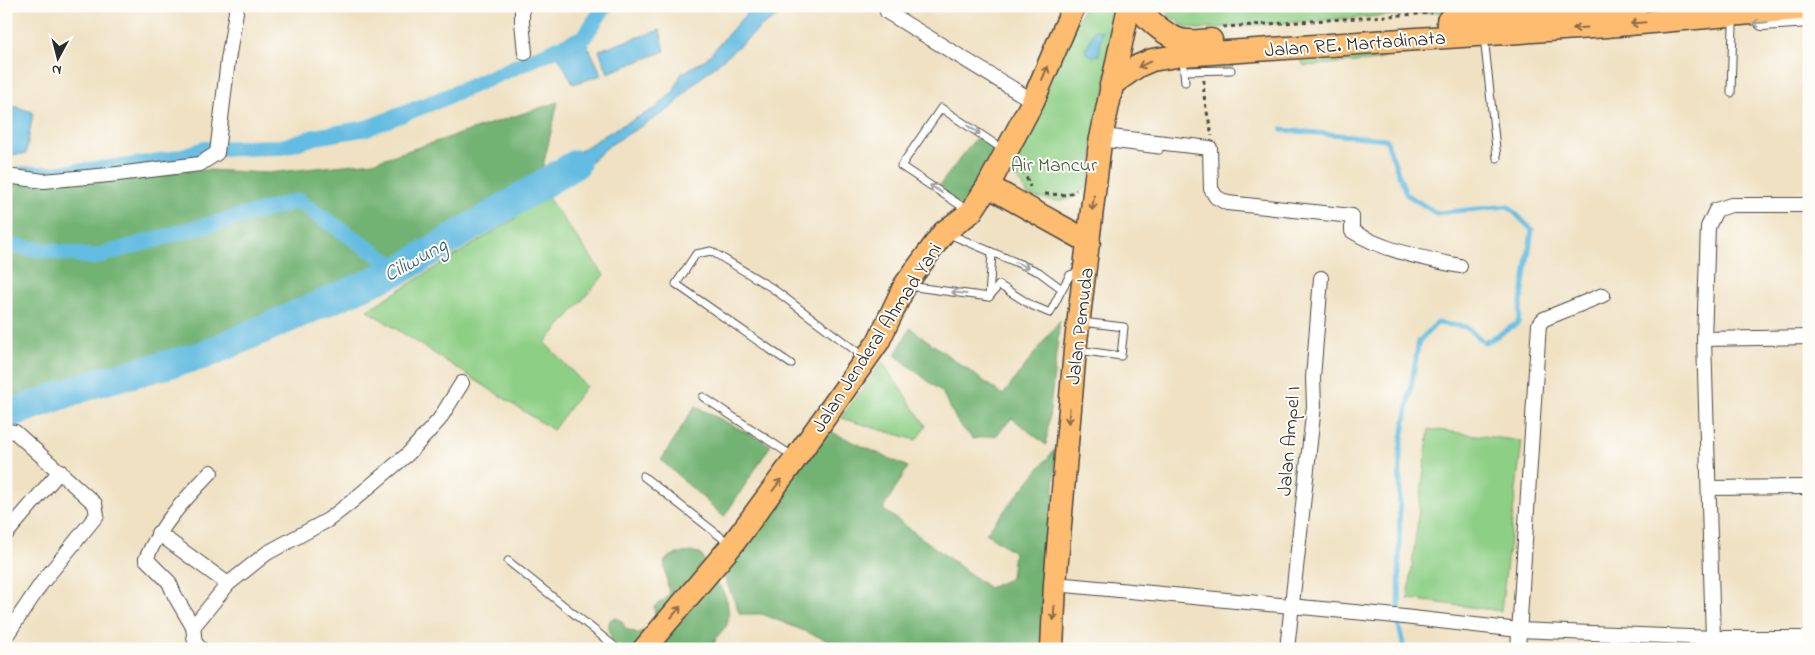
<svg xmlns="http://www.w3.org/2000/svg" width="1815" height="655" font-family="'Indie Flower',sans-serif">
<rect width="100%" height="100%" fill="#fdfcf7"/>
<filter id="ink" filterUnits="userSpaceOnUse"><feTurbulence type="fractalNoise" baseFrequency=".02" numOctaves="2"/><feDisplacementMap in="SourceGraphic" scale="10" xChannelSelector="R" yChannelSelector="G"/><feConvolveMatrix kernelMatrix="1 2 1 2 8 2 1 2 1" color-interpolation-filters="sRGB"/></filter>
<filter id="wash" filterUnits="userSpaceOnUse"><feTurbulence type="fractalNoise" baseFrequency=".0096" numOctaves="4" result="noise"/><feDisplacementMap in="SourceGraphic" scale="20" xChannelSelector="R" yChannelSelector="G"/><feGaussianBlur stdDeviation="1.12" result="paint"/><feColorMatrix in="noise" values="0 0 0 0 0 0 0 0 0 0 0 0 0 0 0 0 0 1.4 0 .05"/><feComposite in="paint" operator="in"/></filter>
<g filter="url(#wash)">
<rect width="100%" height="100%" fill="#efe1c2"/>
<g fill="#8ecf86" stroke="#5c7d58">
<path d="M 1084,6 L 1121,6 L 1087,186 C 1065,208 1056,201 1028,195 L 1016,177 L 1016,162 Z"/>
<path d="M 1161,6 L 1524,6 L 1198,29 C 1183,28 1171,19 1161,6 Z"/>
<polygon points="1392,49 1379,60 1304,66 1299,58"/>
<polygon points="545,194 604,275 545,343 586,386 553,430 367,310 514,219"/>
<polygon points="882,362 926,426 916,440 841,418"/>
<polygon points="1429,429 1522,441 1501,611 1408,599"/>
</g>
<g fill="#72b273" stroke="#4e6e4f">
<polygon points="558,102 541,175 543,185 400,269 204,355 110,379 6,416 6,181 207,170 268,173 373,162"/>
<polygon points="979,134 1006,151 971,212 936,190"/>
<polygon points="1060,320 1046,445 1012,418 997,435 973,439 958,423 942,392 895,355 910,328 1003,395"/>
<polygon points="695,406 771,445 724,517 661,460"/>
<polygon points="825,429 908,467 883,509 989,588 1011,578 1014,552 986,533 1056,448 1046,649 835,649 829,641 762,614 740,614 722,572"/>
<path d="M 694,552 L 699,553 L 702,556 L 712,577 L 722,588 L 727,601 L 729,616 L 727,625 L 716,638 L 713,649 L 621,649 L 622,647 L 612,641 C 609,631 604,612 621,620 L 626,629 L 638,633 L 654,626 L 656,619 L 654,607 C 660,600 664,603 669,594 L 664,562 C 670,553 683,553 694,552 Z"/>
</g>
<g fill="#64bce1" stroke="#487486">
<polygon points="753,6 795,6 765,24 690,87 673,107 610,145 583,168 545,194 541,175 615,129 656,108 674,91 681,74 706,59"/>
<polygon points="660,30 665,51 608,73 599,50"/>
<polygon points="1095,30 1102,31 1099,55 1092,56 1085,52"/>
<polygon points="587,44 602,75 573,84 558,56"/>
<polygon points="6,104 33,112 26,154 6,155"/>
</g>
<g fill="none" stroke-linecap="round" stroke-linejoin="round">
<polyline stroke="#64bce1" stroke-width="5" points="1282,130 1386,139 1406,194 1436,213 1508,206 1532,230 1518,323 1485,343 1466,327 1437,323 1419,341 1400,450 1399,626 1404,649"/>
<g stroke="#64bce1" stroke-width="16">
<polyline points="22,174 52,174 129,166 173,159 205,149 282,147 315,137 367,128 444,98 584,37 605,6"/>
<polyline points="6,245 94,257 178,233 298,201 400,270"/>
</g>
<polyline stroke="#64bce1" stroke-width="29" points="6,415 96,383 204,355 400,270 576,164"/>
</g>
</g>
<g filter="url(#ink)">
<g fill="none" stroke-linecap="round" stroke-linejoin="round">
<defs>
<g id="service">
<polyline points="1484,36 1497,158"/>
<polyline points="1183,59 1184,71 1231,70"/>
<polyline points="1184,71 1185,82"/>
<polyline points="1731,93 1733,26"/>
<polyline points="1103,143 1159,150"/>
<polyline points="969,211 901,166 941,108 1004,150"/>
<polyline points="908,286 989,297 999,285 1031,305 1050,313 1062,289 1039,272 949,234"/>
<polyline points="1062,289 1070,275 1081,271"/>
<polyline points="989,297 992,253"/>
<polyline points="1078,350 1121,356 1124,327 1082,322"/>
<polyline points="791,364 676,284 696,254 711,251 772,288 864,357"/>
<polyline points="703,397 794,457"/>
<polyline points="643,476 730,544"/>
<polyline points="508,561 618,649"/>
</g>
<g id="minor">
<polyline points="522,6 522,22 525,53"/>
<polyline points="886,6 887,12 1033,101"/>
<polyline points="1762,23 1809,20"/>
<path d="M 1102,136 L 1210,148 L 1211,189 L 1216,197 L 1227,203 L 1352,216 L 1352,231 C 1384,251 1423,258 1460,266"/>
<polyline points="6,176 44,181 109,175 200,164 217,153 228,60 237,6"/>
<polyline points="1704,339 1809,337"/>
<polyline points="6,431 15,432 95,504 97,515 41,584 6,636"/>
<polyline points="1709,488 1809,487"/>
<polyline points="158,533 228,584"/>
<polyline points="6,534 60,471"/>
<polyline points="1055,584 1386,615 1519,630 1713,638 1809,638"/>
<polyline points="193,627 228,584 267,553 328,520 350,503 408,454 439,420 462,383"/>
<path d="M 201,649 L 195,643 L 193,627 L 175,596 L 169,582 L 146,559 C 161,524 185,499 211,472"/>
<polyline points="1287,649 1314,406 1313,378 1321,278"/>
<polyline points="1518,649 1539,324 1544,319 1603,295"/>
<polyline points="1712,649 1713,638 1704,339 1708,227 1716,210 1731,205 1809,205"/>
</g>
<g id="primary">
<path d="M 1138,6 C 1147,20 1171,41 1188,41 C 1196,42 1204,40 1211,40"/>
<polyline points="1448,21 1636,6"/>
<polyline points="1111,85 1138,66 1152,60 1183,55 1607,26 1809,8"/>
<polyline points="988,186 1089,242"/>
<polyline points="644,649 732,545 796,458 878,342 905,285 944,232 971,212 988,186 1033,101 1074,6"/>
<polyline points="1052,649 1055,584 1075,350 1100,143 1129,6"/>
</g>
</defs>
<use href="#service" stroke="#484642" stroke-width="9"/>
<use href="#minor" stroke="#484642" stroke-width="16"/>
<use href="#primary" stroke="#484642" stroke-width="25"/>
<g stroke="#484642" stroke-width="3" stroke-dasharray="4 4" stroke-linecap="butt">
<polyline points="1223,27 1432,13"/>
<path d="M 1204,80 C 1202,99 1209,117 1212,136"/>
<polyline points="1023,162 1023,168 1030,187"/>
<polyline points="1045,194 1068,195 1076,190"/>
</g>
<use href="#service" stroke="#fff" stroke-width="7"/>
<use href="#minor" stroke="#fff" stroke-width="14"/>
<use href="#primary" stroke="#fdbc70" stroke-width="22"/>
</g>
<defs><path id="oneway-shaft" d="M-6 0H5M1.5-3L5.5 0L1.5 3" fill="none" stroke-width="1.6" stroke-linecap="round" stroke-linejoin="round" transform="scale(1.25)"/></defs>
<g stroke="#8a6c4a">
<use href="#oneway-shaft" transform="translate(1638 23) rotate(175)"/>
<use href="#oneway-shaft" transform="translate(1580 28) rotate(176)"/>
<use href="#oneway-shaft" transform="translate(1145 64) rotate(156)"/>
<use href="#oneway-shaft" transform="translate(1045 73) rotate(-67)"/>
<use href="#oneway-shaft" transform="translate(1093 203) rotate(97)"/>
<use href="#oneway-shaft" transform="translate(1069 416) rotate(95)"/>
<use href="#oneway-shaft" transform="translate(777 485) rotate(-53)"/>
<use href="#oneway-shaft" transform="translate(676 612) rotate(-50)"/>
<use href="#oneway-shaft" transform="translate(1054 613) rotate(93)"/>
</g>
<g stroke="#a0a0a0">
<use href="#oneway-shaft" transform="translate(1760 23) rotate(175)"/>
<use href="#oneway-shaft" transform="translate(974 130) rotate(33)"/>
<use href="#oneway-shaft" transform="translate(936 189) rotate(-147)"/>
<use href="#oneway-shaft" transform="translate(1022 265) rotate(22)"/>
<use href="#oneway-shaft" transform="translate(959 293) rotate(-172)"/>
</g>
</g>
<g text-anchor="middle" stroke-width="4" stroke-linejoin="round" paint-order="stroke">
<g font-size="20" fill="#2b2b2b" stroke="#fdfcf7">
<text transform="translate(1355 43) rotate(-4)" y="7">Jalan RE. Martadinata</text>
<text transform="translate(1079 326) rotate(-83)" y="7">Jalan Pemuda</text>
<text transform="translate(876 337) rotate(-57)" y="7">Jalan Jenderal Ahmad Yani</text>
<text transform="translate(1288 441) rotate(-85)" y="7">Jalan Ampel I</text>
</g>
<g font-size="20" fill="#495c46" stroke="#fdfcf7">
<text x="1054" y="171">Air Mancur</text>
</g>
<g font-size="21" font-style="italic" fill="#3f5e6b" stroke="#fdfcf7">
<text transform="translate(415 259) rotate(-29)" y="7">Ciliwung</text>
</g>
</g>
<rect width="1815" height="655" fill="none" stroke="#fdfcf7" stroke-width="25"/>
<g transform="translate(58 58) rotate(187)" stroke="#fdfcf7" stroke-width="4" paint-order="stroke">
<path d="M0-4L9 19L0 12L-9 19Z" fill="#2b2b2b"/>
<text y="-8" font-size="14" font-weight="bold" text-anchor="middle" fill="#2b2b2b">N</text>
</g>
</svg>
